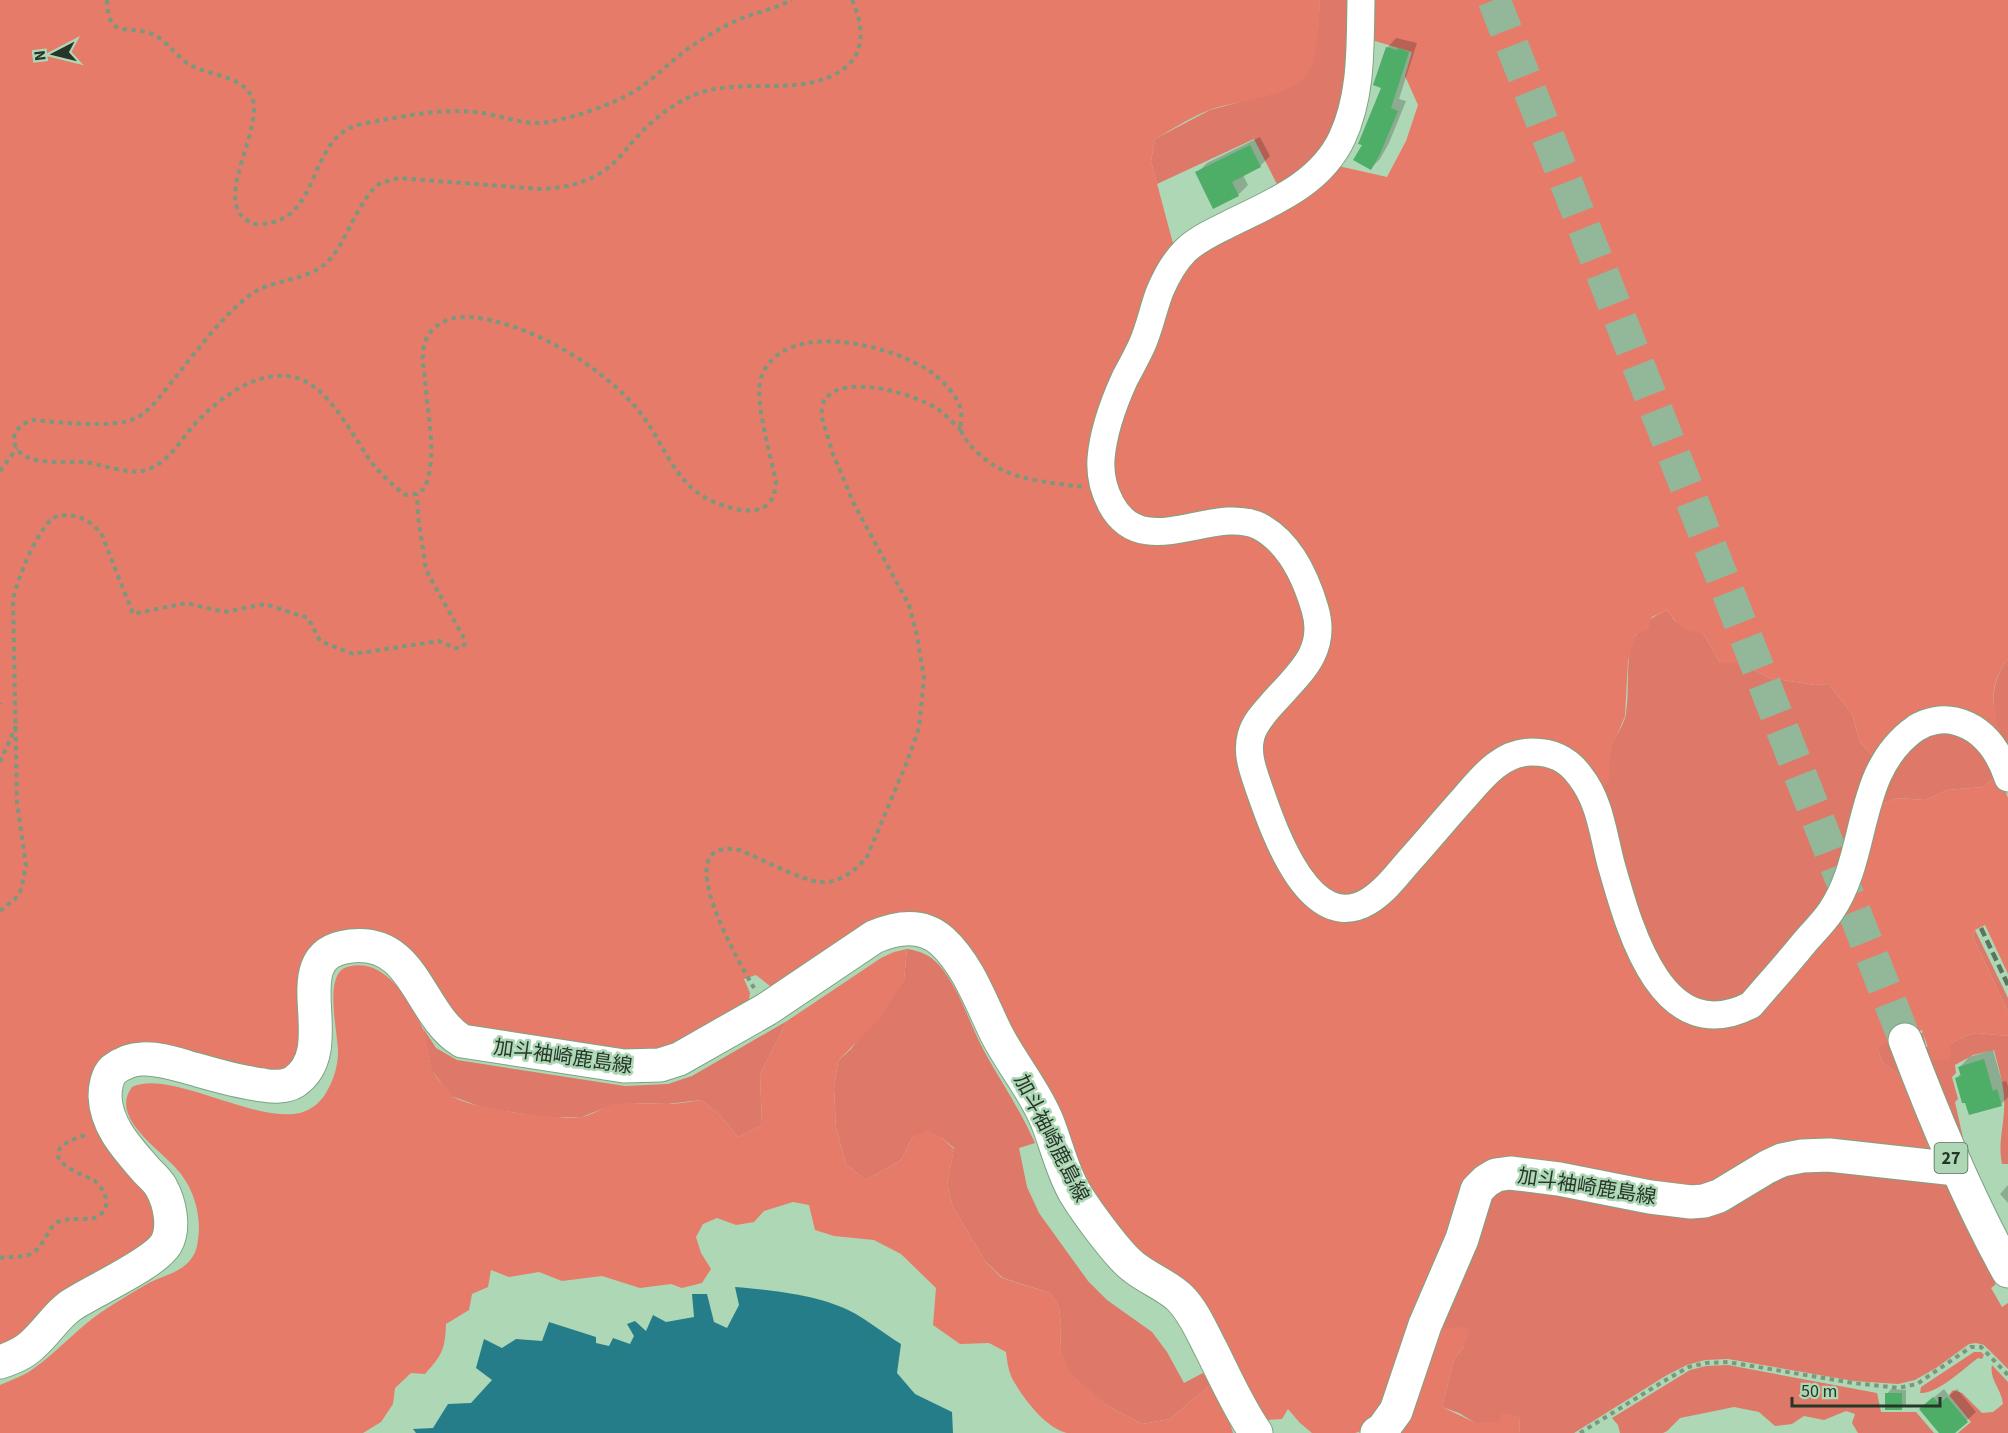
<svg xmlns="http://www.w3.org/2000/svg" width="2008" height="1433" font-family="'Source Sans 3','Noto Sans JP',sans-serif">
<rect width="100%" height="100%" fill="#aed7b5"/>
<g fill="#de7868">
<polygon points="1320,0 1354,0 1351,71 1337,134 1280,190 1254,139 1157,184 1151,161 1155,139 1210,110 1284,90 1318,28"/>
<path d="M 1667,610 L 1675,621 L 1703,633 L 1720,663 L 1741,663 L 1769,678 L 1815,685 L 1829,684 L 1852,714 L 1860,742 L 1876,759 L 1836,888 L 1734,1005 L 1686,1000 L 1651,954 L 1599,792 C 1615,774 1606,774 1610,753 C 1612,740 1623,728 1626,714 C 1633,669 1615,633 1667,610 Z"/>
<path d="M 2008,659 L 2008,761 C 1997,727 1982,691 2008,659 Z"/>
<polygon points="1933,728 1971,735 1999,774 1983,787 1947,790 1925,800 1898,798 1873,807 1887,768"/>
<polygon points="1975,930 2008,998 2008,1012 1973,937"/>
<path d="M 907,949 C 920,951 930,955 939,965 C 960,989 969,1023 984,1051 C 1001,1082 1021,1111 1035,1143 L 1019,1148 L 1027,1187 L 1039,1213 L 1088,1281 L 1107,1300 L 1152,1332 L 1167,1352 L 1184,1383 L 1203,1373 L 1210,1385 L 1170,1419 L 1142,1424 L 1106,1405 L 1071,1375 L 1060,1351 L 1061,1325 L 1059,1307 L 1050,1293 L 1003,1278 L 985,1261 L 953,1207 L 947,1185 L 954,1148 L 941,1137 L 913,1136 L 901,1160 L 866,1180 L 846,1164 L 836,1128 L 834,1089 L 838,1061 L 851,1049 L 904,980 Z"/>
<polygon points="787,1021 760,1074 762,1125 738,1137 720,1115 701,1100 667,1104 637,1103 612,1105 582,1117 544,1117 484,1108 451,1096 431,1069 423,1028 436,1048 457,1060 625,1086 668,1084 692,1076"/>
<path d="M 1923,1032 L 1926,1047 L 1951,1043 L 1968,1035 L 1977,1033 L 2008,1036 L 2008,1164 L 2002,1164 C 1998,1144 2003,1130 2004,1111 C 2006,1090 1999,1070 1994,1050 L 1973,1055 L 1955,1065 L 1956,1073 L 1952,1077 L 1958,1099 L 1955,1102 L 1963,1138 L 1961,1142 L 1918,1036 Z"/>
<polygon points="1890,1041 1932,1146 1930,1151 1902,1077 1882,1062 1877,1047"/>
<polygon points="1785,1167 1943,1176 1996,1278 1995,1285 1991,1288 2002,1307 2008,1303 2008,1369 1984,1345 1976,1343 1969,1344 1936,1368 1915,1380 1898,1384 1854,1381 1728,1359 1705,1360 1687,1365 1667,1375 1574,1433 1520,1433 1519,1416 1499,1422 1474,1422 1459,1413 1442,1407 1454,1359 1464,1347 1431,1329 1489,1186"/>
<path d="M 1974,1352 L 1981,1352 L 1984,1355 L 1982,1359 L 1978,1358 C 1963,1369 1938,1394 1920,1393 L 1921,1387 Z"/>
<polygon points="1728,1365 1877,1393 1881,1412 1916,1412 1934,1433 1858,1433 1852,1423 1855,1414 1846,1411 1824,1420 1804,1416 1792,1424 1775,1426 1759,1412 1734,1407 1680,1418 1667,1431 1663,1433 1620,1433 1618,1425 1612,1418 1690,1370 1706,1366"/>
<path d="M 1992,1365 L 2008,1382 L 2008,1433 L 1958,1433 L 1971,1422 L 1949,1395 L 1953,1390 L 1962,1393 L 1982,1413 L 1993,1412 L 2003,1404 C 2002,1390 1989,1379 1992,1365 Z"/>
</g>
<g fill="#e77b6a">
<path d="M 0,0 L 1320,0 C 1319,21 1318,49 1311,68 C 1300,97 1238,100 1212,109 C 1192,116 1173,129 1155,139 L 1151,161 L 1175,251 L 1334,165 L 1387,177 L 1406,141 L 1418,105 L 1405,76 L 1412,52 L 1368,39 L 1369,0 L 2008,0 L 2008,659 C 1987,685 1992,711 2003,740 L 1969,717 L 1876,759 L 1860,742 L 1852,714 L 1829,684 L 1815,685 L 1769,678 L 1741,663 L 1720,663 L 1703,633 C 1684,632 1678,625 1667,610 L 1652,617 L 1648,630 L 1636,634 L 1628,661 L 1625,716 L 1610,752 L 1609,781 L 1599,792 L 1577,783 L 1613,899 L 1699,1023 L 1799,964 L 1873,807 L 1898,798 L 1925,800 L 1947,790 L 1983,787 L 1999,774 L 2008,798 L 2008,974 L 1985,925 L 1975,930 L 1973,937 L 2008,1012 L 2008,1036 L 1977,1033 L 1968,1035 L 1951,1043 L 1950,1059 L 1932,1060 L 1922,1030 L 1877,1047 L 1882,1062 L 1902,1077 L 1930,1151 L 1830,1148 L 1717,1189 L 1495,1168 L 1389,1407 L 1370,1428 L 1355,1433 L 1312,1433 L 1300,1423 L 1288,1409 L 1282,1419 L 1268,1420 L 1251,1411 L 1085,1193 L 937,924 L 783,986 L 770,986 L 756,975 L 744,979 L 750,993 L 748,1006 L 659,1056 L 471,1034 L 415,965 L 339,937 L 290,1070 L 99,1066 L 157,1212 L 152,1242 L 0,1355 Z"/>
<path d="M 907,949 L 904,980 L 879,1019 L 838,1061 L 834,1089 L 836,1128 L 846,1164 L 866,1180 L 901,1160 L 913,1136 L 928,1131 L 941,1137 L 954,1149 L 947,1185 L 953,1207 L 985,1261 L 1002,1278 L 1050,1293 L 1059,1307 L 1061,1325 L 1060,1351 L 1072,1375 L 1106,1405 L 1142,1424 L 1170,1419 L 1210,1385 L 1227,1413 L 1233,1433 L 1067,1433 C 1045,1428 1021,1396 1011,1376 C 1008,1369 1007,1360 1006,1352 L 989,1343 L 960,1344 L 933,1325 L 936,1288 L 901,1254 L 874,1240 L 834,1236 L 815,1230 L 809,1205 L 793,1202 L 764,1211 L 754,1222 L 736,1225 L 717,1218 L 703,1224 L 696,1237 L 701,1253 L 711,1269 L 702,1283 L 682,1288 L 671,1284 L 640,1288 L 602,1276 L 562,1281 L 539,1272 L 509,1277 L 491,1270 L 488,1287 L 472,1294 L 469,1310 L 446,1324 C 445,1350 442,1355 425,1374 L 411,1373 L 395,1388 L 393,1404 L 381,1422 L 363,1433 L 0,1433 L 0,1385 C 11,1380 24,1376 33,1369 C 57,1352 76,1330 100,1313 C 115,1303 131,1293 147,1284 C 163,1275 183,1273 193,1256 C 198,1249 198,1238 199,1230 C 199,1209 193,1190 181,1174 C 164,1151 108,1119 132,1087 C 169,1069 253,1123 300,1113 C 312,1110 322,1101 327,1091 C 334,1079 338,1065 338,1052 C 338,1032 323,974 347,967 C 384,956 409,999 422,1027 C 428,1039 427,1054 431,1067 C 433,1073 439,1080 443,1085 C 446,1088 449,1094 452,1096 C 470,1109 558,1120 581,1117 C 593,1116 603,1106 615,1104 C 632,1102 648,1104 665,1104 C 677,1104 689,1102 701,1100 L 720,1115 L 738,1137 L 762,1125 L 760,1074 L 787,1021 L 881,958 L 894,952 Z"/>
<polygon points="1462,1327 1469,1330 1464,1347 1454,1359 1442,1407 1474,1422 1499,1422 1502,1413 1519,1416 1520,1433 1390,1433 1431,1329"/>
</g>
<path fill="#267d8a" d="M 735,1287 C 771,1290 821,1295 854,1313 C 870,1322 885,1334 901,1344 L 897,1373 L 915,1394 L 952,1412 L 953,1433 L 416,1433 L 413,1429 L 433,1428 L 448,1404 L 471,1403 L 492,1380 L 476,1368 L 484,1339 L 502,1348 L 516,1339 L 542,1341 L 549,1322 L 596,1337 L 596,1343 L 609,1346 L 613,1338 L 630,1344 L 634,1336 L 627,1324 L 635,1321 L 646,1331 L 653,1315 L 666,1322 L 694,1317 L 692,1294 L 707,1294 L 714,1322 L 727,1328 L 739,1305 Z"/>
<g fill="#0003">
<polygon points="1396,38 1417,43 1399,99 1406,101 1389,143 1380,159 1371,168 1364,145 1383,87 1387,48"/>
<polygon points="1260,137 1270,156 1260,166 1243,175 1248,185 1238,195 1197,173 1207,163"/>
<polygon points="1993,1050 2002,1082 2006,1081 2008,1086 2008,1097 2001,1104 1957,1078 1961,1073 1960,1067 1969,1057"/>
<polygon points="2008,1185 2008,1203 2000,1194"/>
<polygon points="1891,1389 1906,1390 1906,1404 1901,1409 1887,1394"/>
<polygon points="1944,1389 1949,1396 1957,1389 1976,1412 1953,1433 1941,1433 1931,1400"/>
</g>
<g fill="#4ead67">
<polygon points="1386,47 1397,50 1398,48 1409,52 1391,108 1398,111 1380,154 1371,170 1353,160 1362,145 1358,144 1381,88 1373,85"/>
<polygon points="1250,145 1261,167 1232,182 1239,196 1213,209 1195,172"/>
<polygon points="1984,1059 1993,1091 1997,1089 2002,1106 1969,1115 1965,1103 1962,1103 1955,1078 1961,1076 1958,1067"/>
<rect x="1885" y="1393" width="17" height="17"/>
<polygon points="1933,1397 1939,1404 1947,1397 1968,1422 1955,1433 1939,1433 1919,1409"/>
</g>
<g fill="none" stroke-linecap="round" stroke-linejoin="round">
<polyline stroke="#93b799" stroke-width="33" stroke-dasharray="33 16" stroke-linecap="butt" points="1494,0 1905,1040"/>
<defs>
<path id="minor" d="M 1361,0 C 1360,47 1362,95 1342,138 C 1321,183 1274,202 1233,222 C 1216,231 1198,238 1185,251 C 1174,262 1166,277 1160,291 C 1153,309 1150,327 1142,345 C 1137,356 1131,367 1125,378 C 1114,402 1103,433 1101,459 C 1100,474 1104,491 1111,504 C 1143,564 1213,504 1259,526 C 1290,542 1306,578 1315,609 C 1328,653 1297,675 1271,705 C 1263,714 1254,724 1251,736 C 1246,755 1254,773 1260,791 C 1274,831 1310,937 1369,901 C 1385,891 1397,875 1409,861 C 1428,840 1446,818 1465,797 C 1483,776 1502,752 1532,752 C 1553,752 1568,759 1580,776 C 1600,801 1603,834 1611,864 C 1629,927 1661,1051 1751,1005 C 1769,984 1787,964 1804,943 C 1813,932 1824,922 1831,911 C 1870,854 1854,771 1916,728 C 1927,721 1942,718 1955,721 C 1984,728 1999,751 2008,778"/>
<g id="major">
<path d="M 0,1362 C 12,1358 23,1354 32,1345 C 46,1333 56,1316 70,1306 C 92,1291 154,1264 166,1244 C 175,1228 170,1203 161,1187 C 158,1181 151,1175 146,1170 C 127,1148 106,1126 105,1096 C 105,1088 107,1076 113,1070 C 121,1064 132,1059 142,1059 C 157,1058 173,1063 187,1067 C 212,1074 237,1082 263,1085 C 272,1087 286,1087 294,1082 C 346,1047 277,954 351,946 C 416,939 418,1014 462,1041 L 624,1066 L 660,1065 L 679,1059 L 767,1009 L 874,937 C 897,927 922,923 942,941 C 969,966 981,1003 997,1035 C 1012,1064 1035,1091 1047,1121 C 1057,1146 1062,1171 1075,1193 C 1086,1211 1119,1257 1135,1268 C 1149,1279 1168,1286 1180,1298 C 1194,1312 1202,1332 1211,1349 C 1225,1377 1238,1407 1256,1433"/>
<polyline points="1377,1433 1383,1429 1396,1411 1425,1325 1462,1239 1477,1190 1486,1181 1496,1175 1510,1173 1559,1179 1650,1197 1691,1202 1704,1201 1719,1196 1767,1167 1782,1160 1802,1156 1829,1155 1956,1169"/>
</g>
<path id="highway" d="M 1905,1040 C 1935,1120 1967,1197 2008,1271"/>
</defs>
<use href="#minor" stroke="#7ca483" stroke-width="29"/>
<use href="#major" stroke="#7ca483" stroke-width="35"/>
<use href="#highway" stroke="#7ca483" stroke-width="35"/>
<g stroke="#79987e" stroke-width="4" stroke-dasharray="4.5 4.5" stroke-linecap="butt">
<path d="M 107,0 C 108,43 130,22 156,36 C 170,44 178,59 192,66 C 210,75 240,76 251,95 C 267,126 211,200 248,221 C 252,223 252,224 257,224 C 322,225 306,142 355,126 C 363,123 374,122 383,120 C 416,114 448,108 482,113 C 504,116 525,126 548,122 C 579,116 614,105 641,87 C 662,72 679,53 701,40 C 716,31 731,22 748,16 C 763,11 778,7 792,0"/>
<path d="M 852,0 C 862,21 867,50 846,67 C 806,99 746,77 699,93 C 675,102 654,118 636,138 C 626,149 618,161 605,170 C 585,184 563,188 540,189 L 398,178 C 393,180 386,181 381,183 C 361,194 347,240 331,258 C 310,283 274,277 250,295 C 223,315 195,353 174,379 C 163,392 151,411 136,418 C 114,429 57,422 32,420 C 24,423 15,428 14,438 C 13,447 21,455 29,458 C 45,464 67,461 84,462 C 100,464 127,474 142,471 C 167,465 177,445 192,427 C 217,400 255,369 294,377 C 330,385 354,440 375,467 C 384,477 394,486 405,495 C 409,494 415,495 418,493 C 426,489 427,482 429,474 C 435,444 427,409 425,379 C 424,370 422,360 423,352 C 425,328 445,316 468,317 C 529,321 610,370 645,419 C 662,443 674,476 698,493 C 712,504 755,520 769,503 C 775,496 775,489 776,481 C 771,458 754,399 761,378 C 782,316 897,345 935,375 C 945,383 959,398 961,411 C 962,417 960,424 961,430 C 965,443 983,459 995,466 C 1019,481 1055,483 1083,487"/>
<polyline points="0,471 17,448"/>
<polyline points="0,703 0,704"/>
<polyline points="0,762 16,726"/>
<path d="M 0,911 L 15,899 L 21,890 L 26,865 L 17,803 L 13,600 C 19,574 34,538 52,518 C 71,511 90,518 102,535 L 133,614 L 186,603 L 224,612 L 265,604 L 308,618 L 320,641 L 353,654 L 439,641 L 455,648 L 460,648 L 465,644 L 465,640 L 426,570 L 418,516 L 417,494"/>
<path d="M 754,988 C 741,965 663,835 740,850 C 758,858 802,880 819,882 C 839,884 855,871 867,857 L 907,762 L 919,728 L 924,678 L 917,636 L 909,605 L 854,504 L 833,454 L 821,415 L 824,400 C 827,397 831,393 835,391 C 862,379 912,394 936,408 C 945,414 953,423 961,430"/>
<path d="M 0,1258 C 9,1256 19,1258 28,1255 C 44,1250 45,1230 58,1222 C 70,1215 93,1224 102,1213 C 111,1204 104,1188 95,1181 C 90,1178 84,1176 78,1173 C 41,1155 61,1142 89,1134"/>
<polyline points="1580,1433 1669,1378 1689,1367 1706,1363 1728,1362 1853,1383 1898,1388 1917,1384 1971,1347 1981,1347 2008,1375"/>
</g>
<use href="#minor" stroke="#fff" stroke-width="27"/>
<use href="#major" stroke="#fff" stroke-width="33"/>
<use href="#highway" stroke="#fff" stroke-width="33"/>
<polyline stroke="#5a745f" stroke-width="4.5" stroke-dasharray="9 4.5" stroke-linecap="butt" points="1981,928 2008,985"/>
</g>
<g text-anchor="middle" stroke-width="5" stroke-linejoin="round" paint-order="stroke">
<rect fill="#aed7b5" stroke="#4f6653" stroke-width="1.5" x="1934.5" y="1143" width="33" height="30" rx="4.5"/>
<g font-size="18" font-weight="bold" fill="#263629">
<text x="1951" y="1164">27</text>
</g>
<g font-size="20" fill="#263629" stroke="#aed7b5">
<text transform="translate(563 1056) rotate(8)" y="7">加斗袖崎鹿島線</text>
<text transform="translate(1052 1138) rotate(63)" y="7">加斗袖崎鹿島線</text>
<text transform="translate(1587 1186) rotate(9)" y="7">加斗袖崎鹿島線</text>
</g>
</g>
<g transform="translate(54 54) rotate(263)" stroke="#aed7b5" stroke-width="4.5" paint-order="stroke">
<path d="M0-4.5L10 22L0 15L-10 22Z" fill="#263629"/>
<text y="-9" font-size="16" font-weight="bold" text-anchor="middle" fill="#263629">N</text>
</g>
<path d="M1792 1397v9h148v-9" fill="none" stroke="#263629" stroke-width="3"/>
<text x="1801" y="1397" font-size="18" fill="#263629" stroke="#aed7b5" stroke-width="4.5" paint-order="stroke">50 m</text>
</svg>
